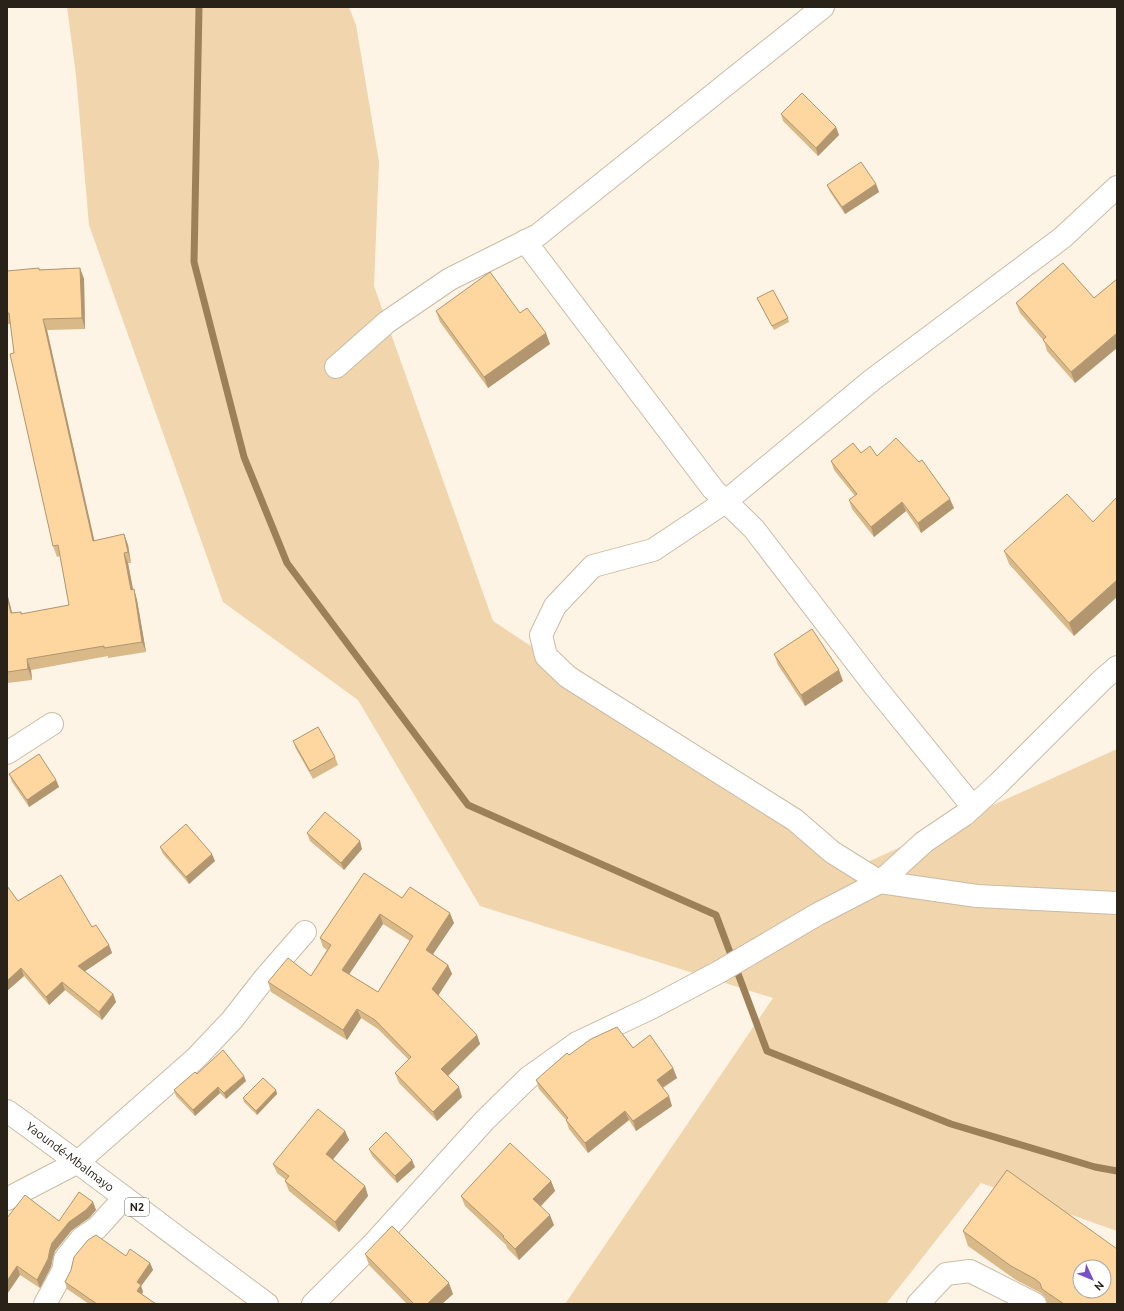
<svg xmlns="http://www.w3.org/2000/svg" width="1124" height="1311" font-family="Ubuntu,sans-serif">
<rect width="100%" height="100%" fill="#fdf4e5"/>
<polygon fill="#f0d5ad" points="67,7 349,7 356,25 379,162 374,286 493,621 861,865 1117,749 1117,1231 981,1183 886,1304 565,1304 773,998 480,906 358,700 223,602 89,225 76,75"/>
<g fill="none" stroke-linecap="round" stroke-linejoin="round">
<polyline stroke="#9c8158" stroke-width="7" points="199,7 194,262 244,457 287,563 468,805 716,915 767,1051 951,1124 1095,1167 1117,1171"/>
<defs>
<g id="minor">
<polyline points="1117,187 1062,238 872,380 725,502 653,550 593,566 555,606 541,635 546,656 568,677 795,820 832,852 880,882 977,896 1117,903"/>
<polyline points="525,241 713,489 754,529 873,684 973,807"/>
<polyline points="336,367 387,322 450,279 538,235 823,7"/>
<polyline points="7,753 52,724"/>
<polyline points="7,1199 78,1162 196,1058 232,1020 264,979 305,932"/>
<polyline points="45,1304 63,1271 65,1259 82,1238 97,1228 124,1198"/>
<polyline points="313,1304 374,1243 485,1120 528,1078 577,1043 651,1008 719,972 818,914 880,882 924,842 964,815 998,784 1102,680 1117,667"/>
<polyline points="918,1304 946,1274 970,1271 1035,1304"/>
</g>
<path id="highway" d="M 7,1111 C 95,1174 180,1240 267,1304"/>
</defs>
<use href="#minor" stroke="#cabba4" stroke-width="24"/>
<use href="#highway" stroke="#cabba4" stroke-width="24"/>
<use href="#minor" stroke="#fff" stroke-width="22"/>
<use href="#highway" stroke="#fff" stroke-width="22"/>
</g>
<g fill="#dab989" fill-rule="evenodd">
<polygon points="781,114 836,127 839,135 818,156 783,121"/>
<polygon points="876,184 879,192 845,214 830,192 827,185"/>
<polygon points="1063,263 1075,383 1047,351 1044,341 1020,313 1016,303"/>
<polygon points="80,268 84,279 85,329 47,330 94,541 124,534 128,545 131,563 128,563 133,589 134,589 137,600 146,652 108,658 108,656 31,670 32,680 7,683 7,593 12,613 21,612 22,614 69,605 60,556 57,557 53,546 14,353 11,324 7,324 7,271"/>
<polygon points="757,298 788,318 789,322 774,330 759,302"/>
<polygon points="436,311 520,313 550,344 488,388 440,322"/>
<polygon points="861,453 877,456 954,508 921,533 906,511 874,537 852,509 849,500 855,496 834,470 831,461"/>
<polygon points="1093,522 1074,636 1009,564 1004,551"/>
<polygon points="774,654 843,681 805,706 778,665"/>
<polygon points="293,741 335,757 338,765 313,779 296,749"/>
<polygon points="9,774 56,780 59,787 29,807 12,782"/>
<polygon points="307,833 362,849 344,870 310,841"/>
<polygon points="160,847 215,861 189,884 163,854"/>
<polygon points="7,886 18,901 92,927 109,945 112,953 85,971 113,994 116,1002 102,1020 65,990 49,1005 24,976 7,991"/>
<path d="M 402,898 L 454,923 L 433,954 L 448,965 L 452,974 L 438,995 L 477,1035 L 480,1044 L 447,1076 L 462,1097 L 437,1121 L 399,1083 L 395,1073 L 409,1060 L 378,1029 L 361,1018 L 347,1040 L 271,992 L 268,982 L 311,976 L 327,950 L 323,947 L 320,938 ZM 383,924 L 410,941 L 378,992 L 349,974 Z"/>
<polygon points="633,1048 673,1068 677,1078 663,1088 672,1106 636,1131 629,1120 588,1153 569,1129 566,1120 539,1089 536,1080 569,1055"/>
<polygon points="197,1074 246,1081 226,1099 220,1093 195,1116 176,1096 174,1090"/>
<polygon points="276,1090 277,1094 257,1115 244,1102 243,1098"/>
<polygon points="345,1131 349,1140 333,1159 365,1186 368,1196 339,1232 289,1191 285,1181 286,1180 277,1173 273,1164"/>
<polygon points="369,1149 415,1167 397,1183 372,1156"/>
<polygon points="551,1181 555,1191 541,1206 554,1225 519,1260 507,1248 506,1245 465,1206 461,1196"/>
<polygon points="93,1202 96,1210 89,1218 72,1230 55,1251 53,1257 51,1267 40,1288 20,1275 7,1294 7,1218 59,1221"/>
<polygon points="963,1231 1117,1304 1049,1304 1047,1303 1045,1297 1041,1293 1016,1280 968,1246"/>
<polygon points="365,1254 453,1294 442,1304 407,1304 369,1265"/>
<polygon points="150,1263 153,1270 141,1286 143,1292 142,1294 156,1304 89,1304 67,1289 65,1282"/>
</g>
<g fill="#b1966f">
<polygon points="836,127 839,135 818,156 816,148"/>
<polygon points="876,184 879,192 845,214 842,207"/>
<polygon points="80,268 84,279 85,329 82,318"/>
<polygon points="43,319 47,330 97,552 93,541"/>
<polygon points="546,333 550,344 488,388 484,377"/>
<polygon points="1117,333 1117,348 1075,383 1071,372"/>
<polygon points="950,499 954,508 921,533 918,523"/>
<polygon points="902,502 906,511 874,537 871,527"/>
<polygon points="124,534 128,545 131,563 128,552"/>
<polygon points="124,553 128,563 135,600 131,590"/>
<polygon points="1117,580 1117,597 1074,636 1069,623"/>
<polygon points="134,589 137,600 146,652 142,642"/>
<polygon points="7,593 15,624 11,613 7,597"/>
<polygon points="27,659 31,670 32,680 28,669"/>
<polygon points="839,670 843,681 805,706 801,695"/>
<polygon points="56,780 59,787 29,807 27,800"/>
<polygon points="360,841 362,849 344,870 341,863"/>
<polygon points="212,854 215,861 189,884 186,877"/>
<polygon points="450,913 454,923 429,960 426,950"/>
<polygon points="380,914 383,924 346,979 342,970"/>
<polygon points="109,945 112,953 81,974 78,966"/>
<polygon points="448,965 452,974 436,999 432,989"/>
<polygon points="21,968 24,976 7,991 7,981"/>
<polygon points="62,982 65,990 49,1005 46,997"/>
<polygon points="113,994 116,1002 102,1020 99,1012"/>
<polygon points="357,1009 361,1018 347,1040 343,1030"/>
<polygon points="477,1035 480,1044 445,1079 441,1069"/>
<polygon points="673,1068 677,1078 660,1089 657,1080"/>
<polygon points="244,1076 246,1081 226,1099 224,1093"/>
<polygon points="218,1087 220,1093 195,1116 193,1110"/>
<polygon points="459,1087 462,1097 437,1121 433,1112"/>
<polygon points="276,1090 277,1094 257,1115 256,1111"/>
<polygon points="669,1096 672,1106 636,1131 633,1121"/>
<polygon points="625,1111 629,1120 588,1153 585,1143"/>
<polygon points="345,1131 349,1140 330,1163 326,1154"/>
<polygon points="412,1160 415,1167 397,1183 395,1176"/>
<polygon points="551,1181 555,1191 537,1210 533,1199"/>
<polygon points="365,1186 368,1196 339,1232 335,1222"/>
<polygon points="93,1202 96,1210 89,1218 72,1230 55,1251 53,1257 51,1267 40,1288 37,1280 52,1243 69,1222"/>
<polygon points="550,1215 554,1225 519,1260 515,1249"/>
<polygon points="150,1263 153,1270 141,1286 143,1292 139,1298 137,1291 137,1282"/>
<polygon points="17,1266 20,1275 7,1294 7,1281"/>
<polygon points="449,1283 453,1294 442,1304 427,1304"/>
</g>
<g fill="#fdd79f" stroke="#b1966f" fill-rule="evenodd">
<polygon points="802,93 836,127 816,148 781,114"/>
<polygon points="861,162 876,184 842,207 827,185"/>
<polygon points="1063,263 1094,298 1117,279 1117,333 1071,372 1043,340 1046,337 1016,303"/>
<polygon points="39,268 39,270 80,268 82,318 43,319 93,541 124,534 128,552 124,553 131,590 134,589 142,642 104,648 104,646 27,659 28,669 7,672 7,597 11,613 21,612 21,614 69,605 58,545 53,546 10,354 14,353 9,313 7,313 7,271"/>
<polygon points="490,272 520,313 527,308 546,333 484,377 436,311"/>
<polygon points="773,290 788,318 772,326 757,298"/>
<polygon points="896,438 919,462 922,460 950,499 918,523 902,502 871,527 849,500 857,494 831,461 853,443 861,453 870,446 877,456"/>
<polygon points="1067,494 1093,522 1117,497 1117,580 1069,623 1004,551"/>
<polygon points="812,629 839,670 801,695 774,654"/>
<polygon points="318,727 335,757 310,771 293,741"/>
<polygon points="39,754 56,780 27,800 9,774"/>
<polygon points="325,812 360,841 341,863 307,833"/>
<polygon points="186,824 212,854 186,877 160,847"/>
<path d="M 364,873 L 402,898 L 410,887 L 450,913 L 426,950 L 448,965 L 432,989 L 477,1035 L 441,1069 L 459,1087 L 433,1112 L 395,1073 L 411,1057 L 375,1020 L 357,1009 L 343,1030 L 268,982 L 288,958 L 311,976 L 331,945 L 320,938 ZM 380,914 L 413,936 L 378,992 L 342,970 Z"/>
<polygon points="61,875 92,927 96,925 109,945 78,966 113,994 99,1012 62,982 46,997 21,968 7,981 7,886 18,901"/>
<polygon points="617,1027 633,1048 650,1035 673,1068 657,1080 669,1096 633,1121 625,1111 585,1143 566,1120 568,1118 536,1080 567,1053 569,1055 591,1039"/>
<polygon points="223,1050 244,1076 224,1093 218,1087 193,1110 174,1090 195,1072 197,1074"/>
<polygon points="263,1078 276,1090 256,1111 243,1098"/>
<polygon points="318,1109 345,1131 326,1154 365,1186 335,1222 285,1181 289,1176 273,1164"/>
<polygon points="386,1132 412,1160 395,1176 369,1149"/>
<polygon points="510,1143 551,1181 533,1199 550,1215 515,1249 503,1237 504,1236 461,1196"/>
<path d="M 1007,1170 L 1117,1249 L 1117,1304 L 1064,1304 L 1042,1289 L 1040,1283 L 1035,1279 L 1011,1266 L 963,1231 ZM 1080,1267 L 1104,1267 L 1104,1291 L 1080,1291 Z"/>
<polygon points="79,1192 93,1202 86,1210 69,1222 52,1243 50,1249 48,1259 37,1280 17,1266 7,1281 7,1218 25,1195 59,1221"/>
<polygon points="392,1226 449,1283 427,1304 414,1304 365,1254"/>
<polygon points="96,1235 126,1256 130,1249 150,1263 137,1282 141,1285 137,1291 156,1304 97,1304 65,1282 71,1270 74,1257 88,1240"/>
</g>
<g text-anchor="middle" stroke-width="4" stroke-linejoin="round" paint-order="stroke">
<rect fill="#fff" stroke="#68645e" stroke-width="1" x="125" y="1198" width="24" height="18" rx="3"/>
<g font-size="11" font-weight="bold" fill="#282219">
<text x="137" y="1211">N2</text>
</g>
<g font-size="12" fill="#282219" stroke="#fff">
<text transform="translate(70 1157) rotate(37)" y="4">Yaoundé-Mbalmayo</text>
</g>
</g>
<rect width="1124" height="1311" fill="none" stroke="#282219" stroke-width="16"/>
<g transform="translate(1092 1279) rotate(134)"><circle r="19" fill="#ffffff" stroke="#a9a7a3"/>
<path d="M0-3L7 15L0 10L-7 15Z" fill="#794fc8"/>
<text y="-6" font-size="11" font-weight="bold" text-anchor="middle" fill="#282219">N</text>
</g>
</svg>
